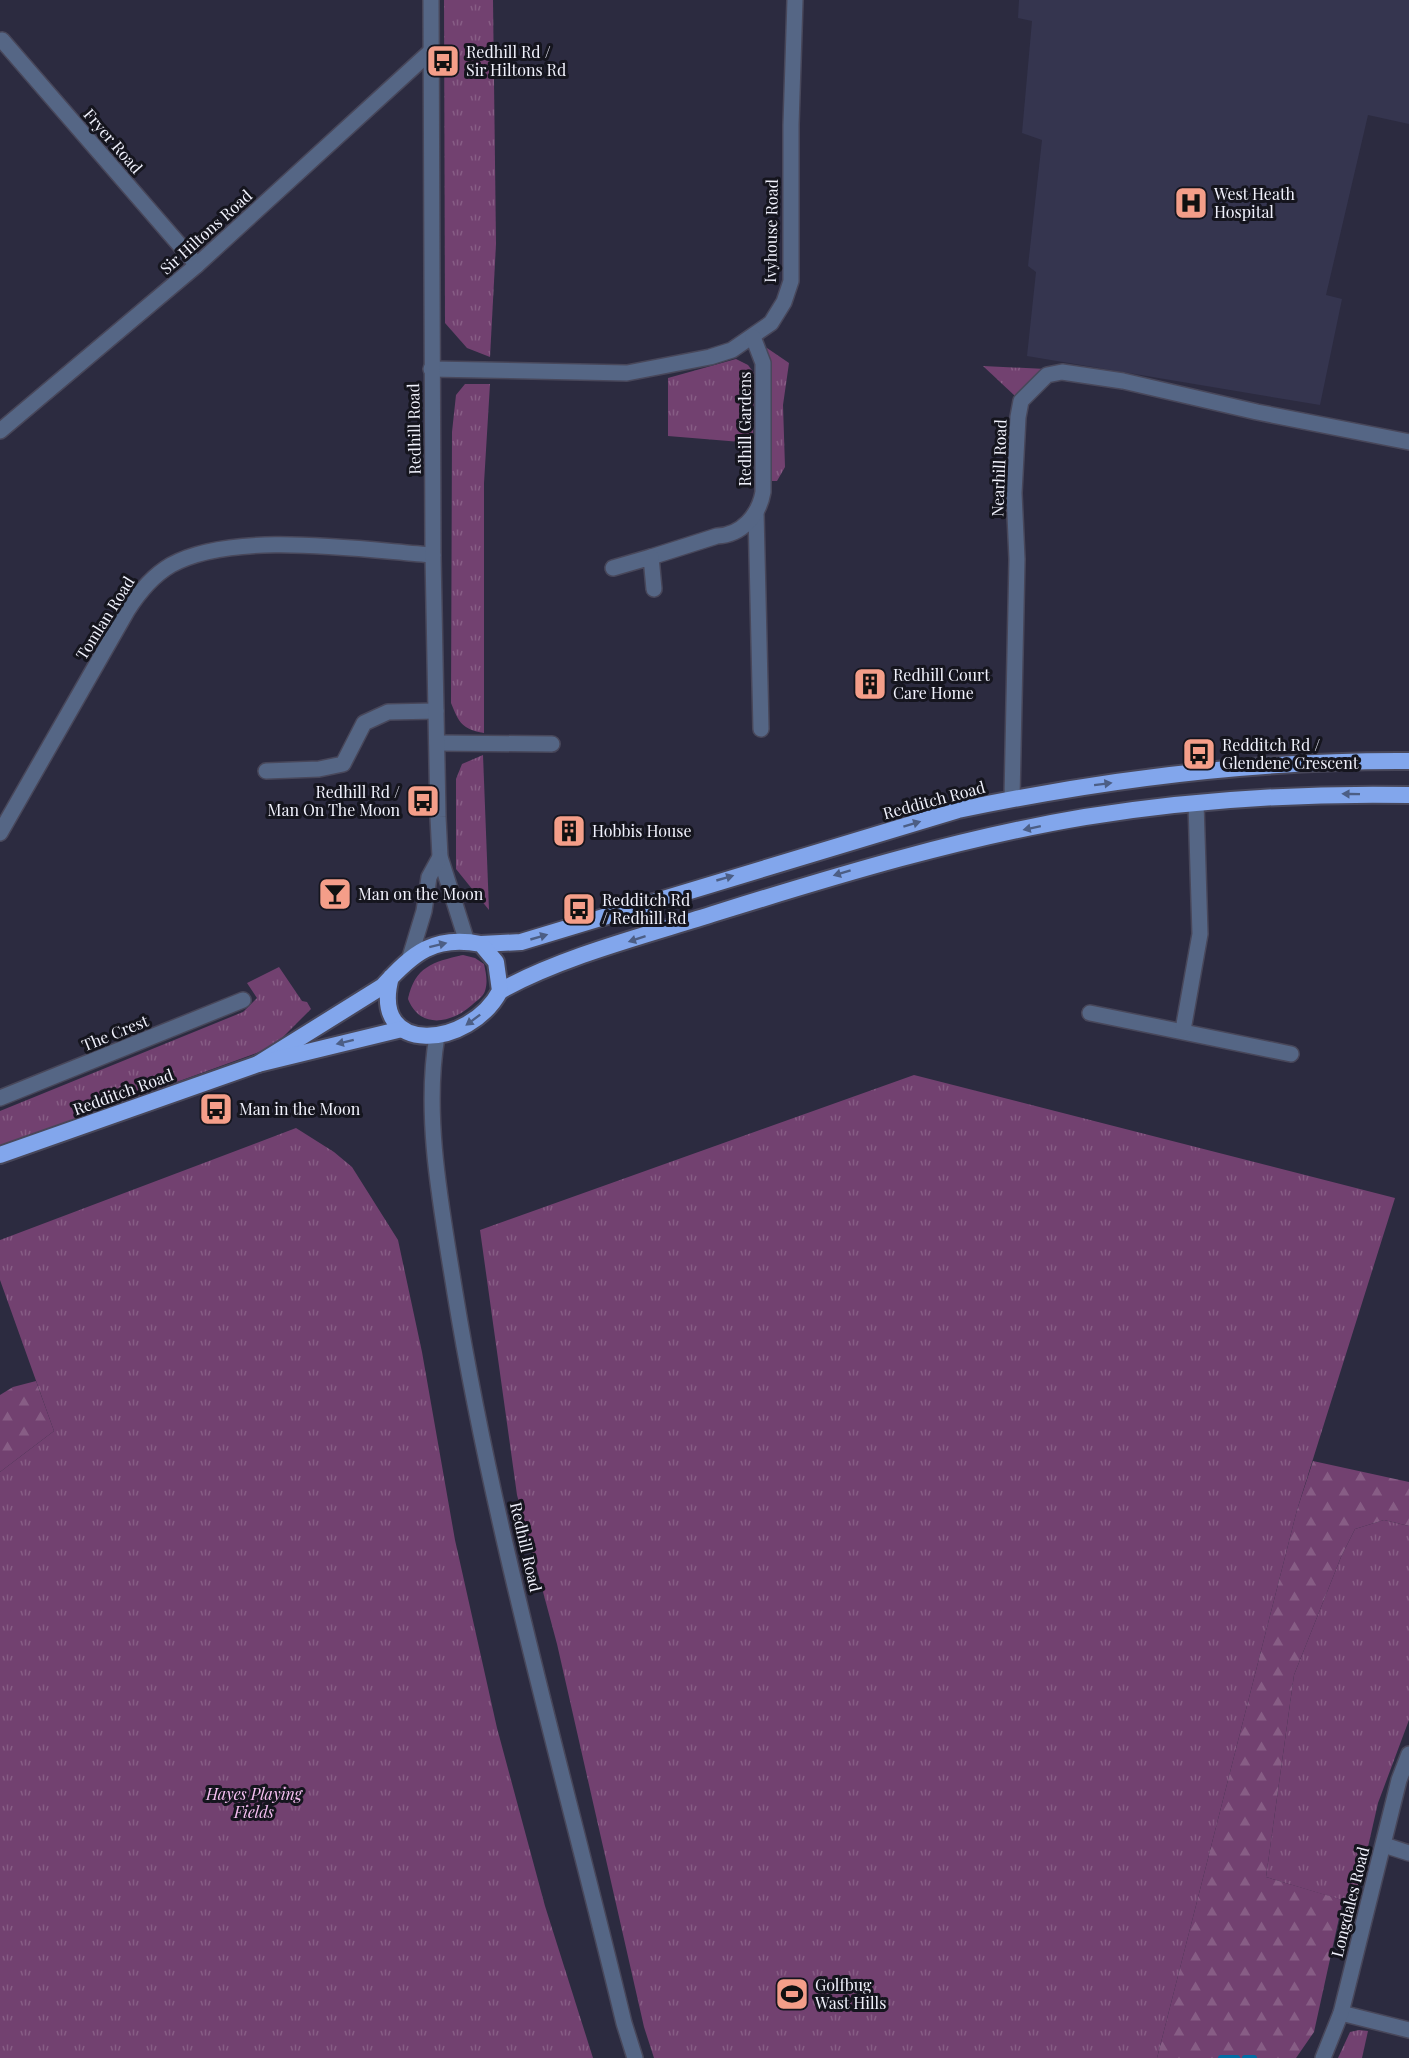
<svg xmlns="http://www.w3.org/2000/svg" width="1409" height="2058" font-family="'Playfair Display',serif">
<defs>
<pattern id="grass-tufts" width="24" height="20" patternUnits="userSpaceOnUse" patternTransform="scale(1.5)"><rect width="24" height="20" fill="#724170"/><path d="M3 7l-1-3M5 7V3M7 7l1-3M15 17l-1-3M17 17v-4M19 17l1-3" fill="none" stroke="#875d85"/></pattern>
<pattern id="forest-firs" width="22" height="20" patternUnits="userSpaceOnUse" patternTransform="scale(1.5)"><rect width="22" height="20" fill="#724170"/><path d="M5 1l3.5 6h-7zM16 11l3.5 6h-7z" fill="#875d85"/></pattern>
</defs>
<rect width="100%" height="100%" fill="#2c2b40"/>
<polygon fill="#35354f" points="1019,0 1409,0 1409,124 1368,115 1326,295 1342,299 1320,405 1027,356 1036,272 1028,266 1042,140 1022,133 1032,21 1018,18"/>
<g fill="url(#grass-tufts)">
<polygon points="444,0 493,0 496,244 490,357 467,348 445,323"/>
<polygon points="767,348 789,363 783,405 785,467 777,481 772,481"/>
<polygon points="736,359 748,365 754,373 753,443 668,436 668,378"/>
<polygon points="983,366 1046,369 1015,396"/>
<path d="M 465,384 L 490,384 L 484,483 L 484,733 C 462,729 459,723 451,703 L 452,432 L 456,395 Z"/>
<polygon points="483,755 489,910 456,869 456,779 462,764"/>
<path d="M 463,955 L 475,958 L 484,964 C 486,973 488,982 485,991 C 483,997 476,1001 472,1005 C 452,1023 420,1030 408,999 C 415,967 432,962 463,955 Z"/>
<polygon points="279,967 302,1001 307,1002 311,1009 282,1038 262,1051 0,1146 0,1111 243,1012 257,998 247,983"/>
<polygon points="914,1075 1395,1198 1297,1510 1157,2058 654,2058 644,2027 557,1644 517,1495 480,1230"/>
<polygon points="296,1128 334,1152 352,1167 398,1240 422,1352 455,1540 497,1728 545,1906 593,2058 0,2058 0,1472 54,1431 0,1280 0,1240"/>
<polygon points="1384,1520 1409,1526 1409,1720 1378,1803 1355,1904 1266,1877 1294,1675 1341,1557 1355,1529"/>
<polygon points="1359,2030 1368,2031 1362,2058 1338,2058 1350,2032"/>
</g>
<g fill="url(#forest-firs)">
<polygon points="36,1381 54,1431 0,1472 0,1395 13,1387"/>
<polygon points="1313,1461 1409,1482 1409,1526 1384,1520 1355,1529 1341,1557 1294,1675 1266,1877 1343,1900 1314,2032 1296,2058 1157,2058 1297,1510"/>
</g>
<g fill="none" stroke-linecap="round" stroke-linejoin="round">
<g stroke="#036da4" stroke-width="6">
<polyline points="1221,2058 1237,2058"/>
<polyline points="1245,2058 1254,2058"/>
</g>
<defs>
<g id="minor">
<polyline points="2,40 197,265"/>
<polyline points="431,369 627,373 710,357 732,350 771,323 784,302 791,281 791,125 795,0"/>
<polyline points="0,431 197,265 430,52"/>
<polyline points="756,512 761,729"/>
<path d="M 651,557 L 717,536 C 742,535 759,515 763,492 L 763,363 L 753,337"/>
<polyline points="613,568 651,557 654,589"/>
<polyline points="437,743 552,744"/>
<polyline points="266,771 319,769 343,764 364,723 388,712 436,711"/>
<polyline points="1012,798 1017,559 1014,493 1018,417 1021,401 1047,375 1062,372 1123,381 1257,412 1409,442"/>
<path d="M 0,833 L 127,611 C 139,592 152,576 171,565 C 234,530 362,550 433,555"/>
<polyline points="1090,1013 1291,1054"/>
<polyline points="1183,1030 1200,934 1196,803"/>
<polyline points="0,1098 243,1000"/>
<polyline points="1384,1845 1409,1853"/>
<polyline points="1341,2013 1409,2030"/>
</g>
<g id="tertiary">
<polyline points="431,0 433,555 438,817 440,857 467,942"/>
<polyline points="410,957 424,911 429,877 440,857"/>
<path d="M 437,1036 C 423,1118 442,1211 455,1293 C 495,1538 566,1782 624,2023 L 635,2058"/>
<polyline points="1323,2058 1341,2013 1399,1780 1409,1754"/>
</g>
<g id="trunk">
<path d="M 481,944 L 521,942 L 958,810 C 1106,779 1258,760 1409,761"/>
<path d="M 500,991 C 563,956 647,935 716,913 C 838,875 960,838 1085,817 C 1192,800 1301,793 1409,795"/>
<path d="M 258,1064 L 383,986 C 413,953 434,935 481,944 L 496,962 L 500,991 C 470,1048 369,1058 391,977"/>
<polyline points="0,1155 258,1064 402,1029"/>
</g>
</defs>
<use href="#minor" stroke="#48475a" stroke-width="18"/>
<use href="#tertiary" stroke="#48475a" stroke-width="18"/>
<use href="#trunk" stroke="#48475a" stroke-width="20"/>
<use href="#minor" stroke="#556685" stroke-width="15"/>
<use href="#tertiary" stroke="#556685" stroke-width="15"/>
<use href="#trunk" stroke="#82a6ec" stroke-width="16"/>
</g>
<defs><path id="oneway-solid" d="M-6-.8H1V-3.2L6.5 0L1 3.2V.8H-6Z" transform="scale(1.5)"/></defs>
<g fill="#4c5e85">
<use href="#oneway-solid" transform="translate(1103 784) rotate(-7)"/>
<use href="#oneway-solid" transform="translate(1351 794) rotate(-179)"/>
<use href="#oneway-solid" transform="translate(912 824) rotate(-17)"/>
<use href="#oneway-solid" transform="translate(1032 828) rotate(168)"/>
<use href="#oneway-solid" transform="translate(842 873) rotate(163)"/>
<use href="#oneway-solid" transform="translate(725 878) rotate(-16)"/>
<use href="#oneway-solid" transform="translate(539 937) rotate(-16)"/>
<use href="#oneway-solid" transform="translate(637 939) rotate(162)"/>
<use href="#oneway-solid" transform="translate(438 945) rotate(-14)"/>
<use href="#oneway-solid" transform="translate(473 1020) rotate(143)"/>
<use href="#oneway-solid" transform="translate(345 1042) rotate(166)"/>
</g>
<defs>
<symbol id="bus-square" viewBox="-11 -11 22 22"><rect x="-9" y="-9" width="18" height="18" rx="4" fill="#f49e89" stroke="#15151e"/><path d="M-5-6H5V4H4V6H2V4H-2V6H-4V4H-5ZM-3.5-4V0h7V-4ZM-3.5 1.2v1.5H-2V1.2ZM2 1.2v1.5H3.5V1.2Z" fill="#111"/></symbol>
<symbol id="hospital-square" viewBox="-11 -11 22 22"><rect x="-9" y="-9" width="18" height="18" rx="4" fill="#f49e89" stroke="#15151e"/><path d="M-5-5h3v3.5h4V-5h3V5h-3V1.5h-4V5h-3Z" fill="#111"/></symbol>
<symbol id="building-square" viewBox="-11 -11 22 22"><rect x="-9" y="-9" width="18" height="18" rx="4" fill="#f49e89" stroke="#15151e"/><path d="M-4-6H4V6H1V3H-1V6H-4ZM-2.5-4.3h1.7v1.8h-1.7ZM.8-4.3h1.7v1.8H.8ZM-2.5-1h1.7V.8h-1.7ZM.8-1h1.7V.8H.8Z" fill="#111"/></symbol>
<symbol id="bar-square" viewBox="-11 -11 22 22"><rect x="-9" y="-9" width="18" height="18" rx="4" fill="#f49e89" stroke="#15151e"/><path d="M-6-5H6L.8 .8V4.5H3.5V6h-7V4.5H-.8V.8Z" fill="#111"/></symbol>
<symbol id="stadium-square" viewBox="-11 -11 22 22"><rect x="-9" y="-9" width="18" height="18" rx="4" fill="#f49e89" stroke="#15151e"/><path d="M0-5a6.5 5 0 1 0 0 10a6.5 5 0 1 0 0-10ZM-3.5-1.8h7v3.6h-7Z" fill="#111"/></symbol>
</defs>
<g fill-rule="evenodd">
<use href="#bus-square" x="424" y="42" width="38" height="38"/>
<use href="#hospital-square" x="1172" y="184" width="38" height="38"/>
<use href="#building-square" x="851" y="665" width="38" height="38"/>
<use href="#bus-square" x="1180" y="735" width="38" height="38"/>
<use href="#bus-square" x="404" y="782" width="38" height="38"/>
<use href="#building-square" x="550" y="812" width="38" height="38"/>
<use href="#bar-square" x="316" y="875" width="38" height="38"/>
<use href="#bus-square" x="560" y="890" width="38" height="38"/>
<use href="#bus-square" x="197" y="1090" width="38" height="38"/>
<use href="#stadium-square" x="773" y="1975" width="38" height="38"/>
</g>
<g text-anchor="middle" stroke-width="6" stroke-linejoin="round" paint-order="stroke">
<g font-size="16" fill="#f1f2fd" stroke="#15151e" text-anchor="start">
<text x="466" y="58">Redhill Rd /<tspan x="466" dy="18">Sir Hiltons Rd</tspan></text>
<text x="1214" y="200">West Heath<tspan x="1214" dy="18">Hospital</tspan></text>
<text x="893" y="681">Redhill Court<tspan x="893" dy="18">Care Home</tspan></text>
<text x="1222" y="751">Redditch Rd /<tspan x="1222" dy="18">Glendene Crescent</tspan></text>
<text x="400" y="798" text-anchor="end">Redhill Rd /<tspan x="400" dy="18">Man On The Moon</tspan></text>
<text x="592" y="837">Hobbis House</text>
<text x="358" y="900">Man on the Moon</text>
<text x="602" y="906">Redditch Rd<tspan x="602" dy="18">/ Redhill Rd</tspan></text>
<text x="239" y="1115">Man in the Moon</text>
<text x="815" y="1991">Golfbug<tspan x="815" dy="18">Wast Hills</tspan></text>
</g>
<g font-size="16" fill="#f1f2fd" stroke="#15151e">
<text transform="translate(113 141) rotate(49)" y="6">Fryer Road</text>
<text transform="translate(771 231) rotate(-89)" y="6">Ivyhouse Road</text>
<text transform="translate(206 232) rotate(-42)" y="6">Sir Hiltons Road</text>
<text transform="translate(414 429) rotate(-91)" y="6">Redhill Road</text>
<text transform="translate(745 429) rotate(-90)" y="6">Redhill Gardens</text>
<text transform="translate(999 468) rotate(-88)" y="6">Nearhill Road</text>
<text transform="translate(105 618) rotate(-58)" y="6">Tomlan Road</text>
<text transform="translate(934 800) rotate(-15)" y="6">Redditch Road</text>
<text transform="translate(115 1033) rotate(-22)" y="6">The Crest</text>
<text transform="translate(123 1092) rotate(-20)" y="6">Redditch Road</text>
<text transform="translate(526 1547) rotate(77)" y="6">Redhill Road</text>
<text transform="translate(1350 1902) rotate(-76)" y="6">Longdales Road</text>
</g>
<g font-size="16" font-style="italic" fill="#f6c0f2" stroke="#15151e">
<text x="254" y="1800">Hayes Playing<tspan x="254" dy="18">Fields</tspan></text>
</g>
</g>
</svg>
